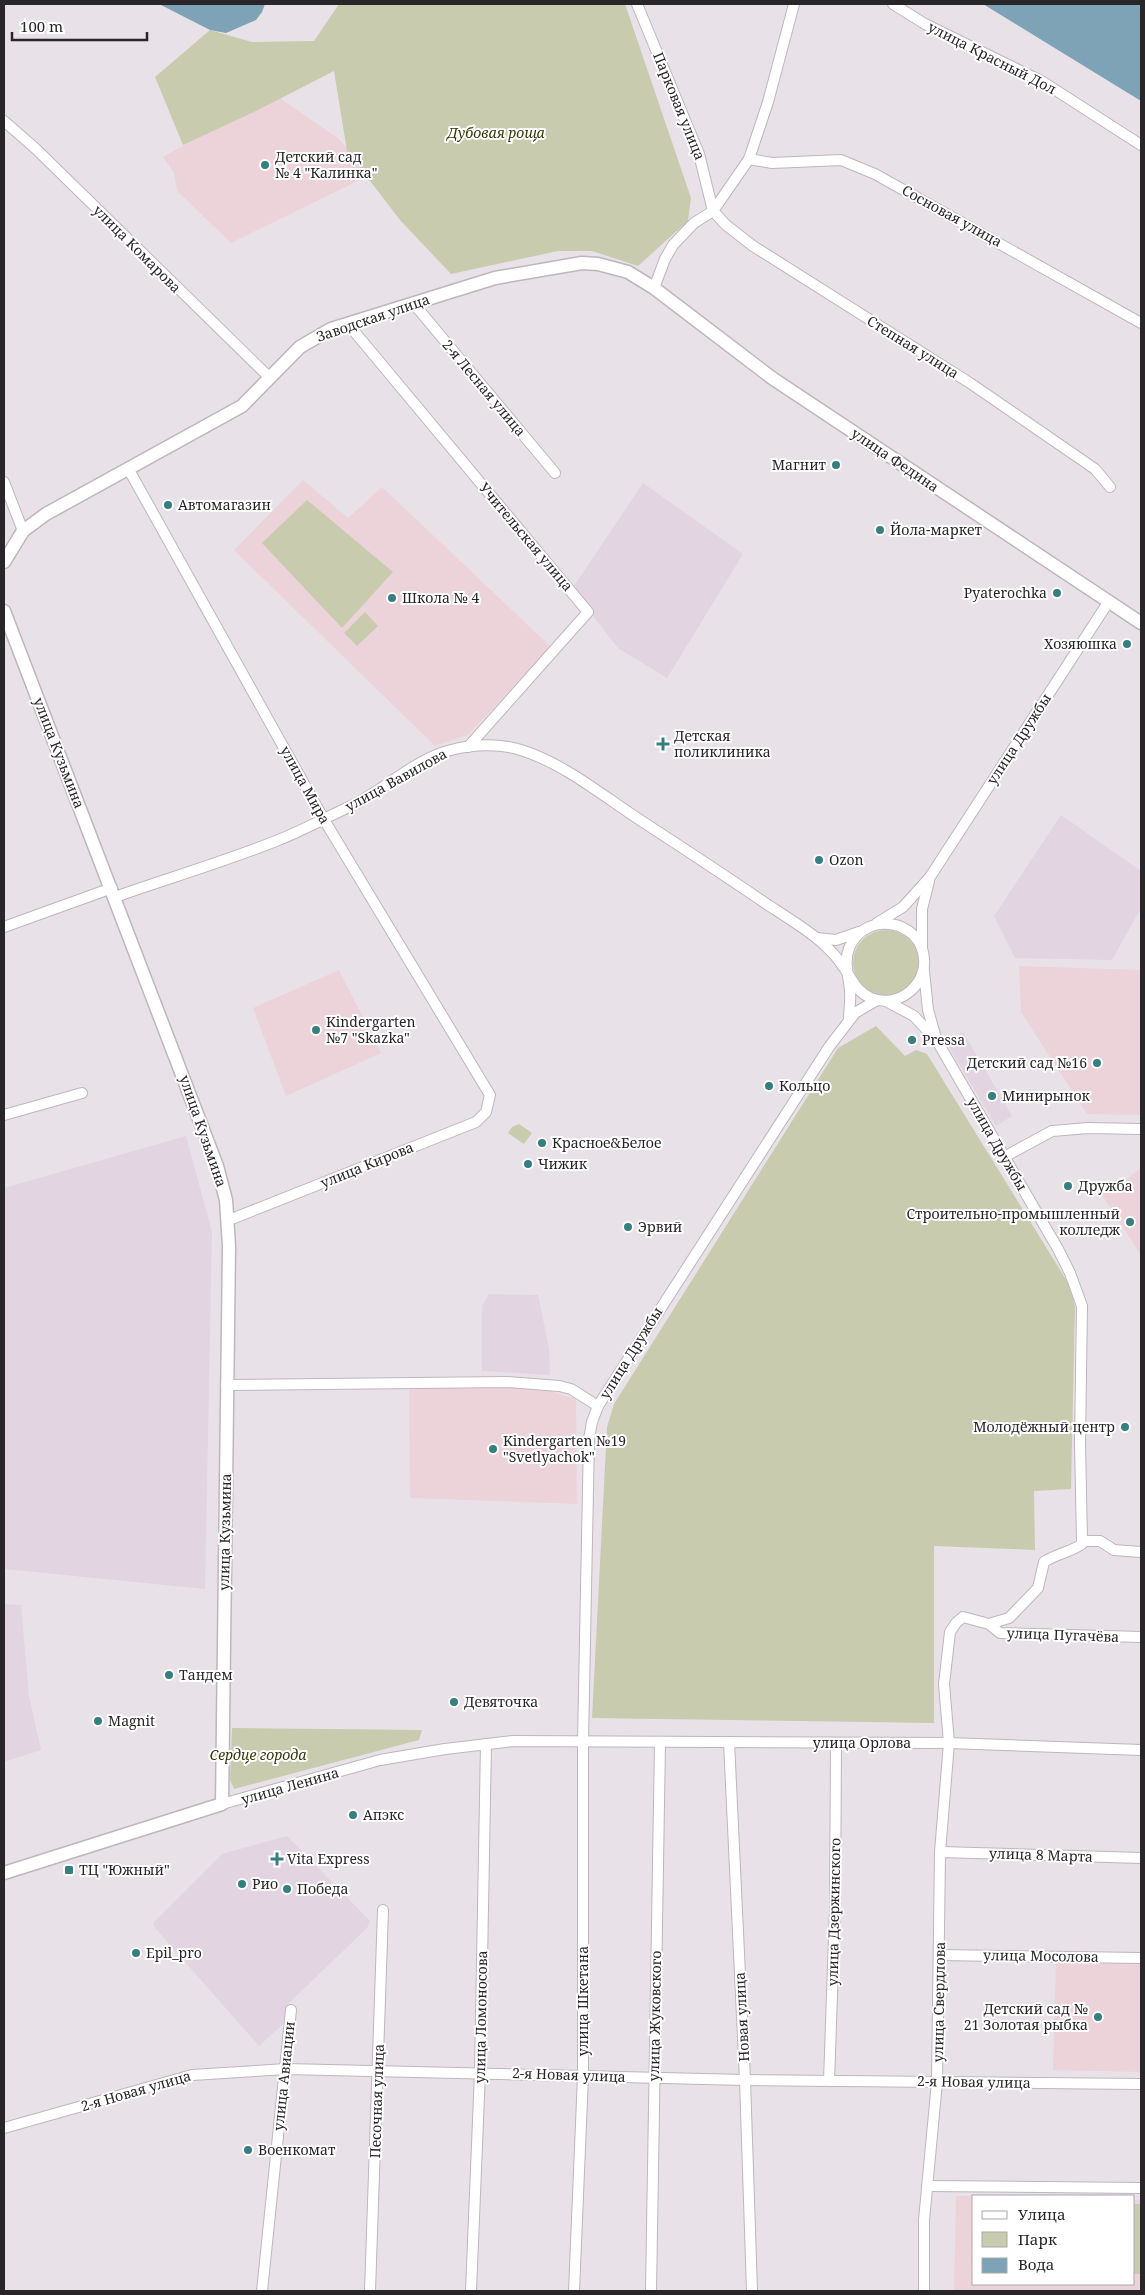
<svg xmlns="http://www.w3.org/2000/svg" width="1145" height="2295" font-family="'Noto Serif',serif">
<rect width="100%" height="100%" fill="#e9e1e8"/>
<g fill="#e2d4e1">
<polygon points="643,483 743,554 667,678 618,648 572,589"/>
<polygon points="1061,815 1141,871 1141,908 1112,960 1015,958 994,916"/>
<polygon points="963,1032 1012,1116 996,1126 946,1042"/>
<polygon points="186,1136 212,1232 205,1589 4,1569 4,1188"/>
<polygon points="489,1294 538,1295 549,1348 550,1375 482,1371 482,1306"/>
<polygon points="4,1604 21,1605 29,1696 41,1750 4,1762"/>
<polygon points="287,1836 370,1921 367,1928 286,2006 284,2023 259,2046 156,1929 153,1923 222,1854"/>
</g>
<g fill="#ecd3d9">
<polygon points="274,94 339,139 370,175 231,243 177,191 174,173 163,157"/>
<polygon points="303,480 348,518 382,487 551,647 468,735 435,746 234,550"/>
<polygon points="1019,966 1141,970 1141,1115 1087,1114 1021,1012"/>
<polygon points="339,970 381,1053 286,1096 253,1008"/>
<polygon points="1141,1167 1141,1255 1098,1189 1129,1178"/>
<polygon points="409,1387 537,1387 576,1399 577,1504 410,1498"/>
<polygon points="1056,1962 1141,1964 1141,2072 1053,2070"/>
<polygon points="956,2196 975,2196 974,2196 974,2284 1134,2284 1134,2200 1141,2200 1141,2291 954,2291"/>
</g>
<g fill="#c9cbaf">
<polygon points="339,4 625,4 691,198 688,221 638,266 592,251 558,251 451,274 400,220 347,151 334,71 256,111 183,145 155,77 210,30 252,42 314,41"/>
<polygon points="307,500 393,572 342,628 262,543"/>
<polygon points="365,612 378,626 357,646 344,633"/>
<circle cx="886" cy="963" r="33"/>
<polygon points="876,1026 905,1056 916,1050 927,1054 1070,1286 1075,1307 1071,1489 1034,1491 1035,1550 934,1546 934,1723 592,1718 607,1427 614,1404 838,1048"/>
<polygon points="519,1124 532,1133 524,1144 508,1133 512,1127"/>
<polygon points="232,1728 422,1730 419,1740 234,1789 230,1780"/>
<rect x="1134" y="2204" width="7" height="70"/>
</g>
<g fill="#7ea3b6">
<polygon points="159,4 265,4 262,12 256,20 226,33 210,30"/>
<polygon points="983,4 1141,4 1141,101"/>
</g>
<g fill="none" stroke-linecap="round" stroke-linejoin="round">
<defs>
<g id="minor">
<polyline points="637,4 699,154 713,211 726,225 753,246 970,383 1095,469 1110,487"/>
<polyline points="893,4 925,24 1043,82 1141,145"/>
<polyline points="4,121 36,149 270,378"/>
<polyline points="749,159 772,163 841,160 875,174 1141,323"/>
<polyline points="654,288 665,259 673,245 694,223 713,211 749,159 768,102 794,4"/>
<polyline points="414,304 555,473"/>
<polyline points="348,324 588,612 468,747"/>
<polyline points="129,470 323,818 490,1095 486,1112 476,1122 229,1220"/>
<polyline points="4,482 23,531"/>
<path d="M 115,897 C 169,878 223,862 276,841 C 302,831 327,817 353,805 C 386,789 415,759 451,750 C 473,744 502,743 524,751 C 566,765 603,796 640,820 C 683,848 726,876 768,905 C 785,916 803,927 819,940 C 828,948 836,955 842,965 C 852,978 855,991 871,998 C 897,1009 927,986 924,958 C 920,919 866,911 850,946 C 843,961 849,976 850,991 C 851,1000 849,1010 849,1019"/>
<polyline points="877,923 903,907 930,877 1109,601"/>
<polyline points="4,927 112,888"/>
<polyline points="817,938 836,940 859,932"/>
<polyline points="922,948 922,909 929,881"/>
<polyline points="924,971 928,1010 936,1038"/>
<polyline points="886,1001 914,1016 937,1041 1058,1249 1070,1273 1082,1306 1080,1442 1082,1541"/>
<polyline points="4,1115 82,1093"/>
<polyline points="1004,1157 1052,1131 1088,1128 1141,1129"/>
<polyline points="226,1385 507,1382 559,1386 571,1389 598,1406"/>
<polyline points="1082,1541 1100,1541 1114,1550 1141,1552"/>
<polyline points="989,1624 1000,1633 1141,1637"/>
<polyline points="729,1742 745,2080 752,2291"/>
<polyline points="222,1804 380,1760 445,1749 513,1741 949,1743 1141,1750"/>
<polyline points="940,1852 1141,1858"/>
<polyline points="940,1955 1141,1958"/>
<polyline points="829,2081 835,1909 836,1743"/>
<polyline points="4,2128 192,2075 286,2069 745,2080 1141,2084"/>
<polyline points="927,2186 1141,2188"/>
<polyline points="262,2291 291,2010"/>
<polyline points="370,2291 383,1910"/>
<polyline points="471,2291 480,2072 486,1744"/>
<polyline points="574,2291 583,2076 583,1741 589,1439 592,1422 598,1406 829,1047 855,1013 877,1000"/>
<polyline points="651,2291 660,1742"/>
<path d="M 924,2291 L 924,2220 L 937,2082 L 940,1852 L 949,1743 L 944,1684 L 950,1632 L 956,1623 L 963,1617 L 989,1624 L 1009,1618 L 1038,1588 L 1044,1562 C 1056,1554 1071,1552 1082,1544 L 1082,1541"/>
</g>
<g id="major">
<polyline points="4,562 23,531 46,514 242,406 300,347 331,329 495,278 582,263 598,264 628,272 654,288 772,378 1141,623"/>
<polyline points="4,611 217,1166 226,1200 229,1246 222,1804 4,1873"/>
</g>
</defs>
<use href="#minor" stroke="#beb6bd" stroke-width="12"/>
<use href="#major" stroke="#beb6bd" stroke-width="15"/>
<use href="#minor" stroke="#fff" stroke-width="10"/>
<use href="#major" stroke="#fff" stroke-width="12"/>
</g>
<g fill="#367f81" stroke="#fff" stroke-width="2">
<circle cx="265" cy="165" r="5"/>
<circle cx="836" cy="465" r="5"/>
<circle cx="168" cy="505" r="5"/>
<circle cx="880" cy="530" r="5"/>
<circle cx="1057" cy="593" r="5"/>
<circle cx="392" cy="598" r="5"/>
<circle cx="1127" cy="644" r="5"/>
<path d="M660.5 736.5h5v5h5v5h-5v5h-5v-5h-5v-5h5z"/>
<circle cx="819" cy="860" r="5"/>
<circle cx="316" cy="1030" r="5"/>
<circle cx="912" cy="1040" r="5"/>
<circle cx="1097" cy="1063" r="5"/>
<circle cx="769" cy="1086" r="5"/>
<circle cx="992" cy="1096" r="5"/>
<circle cx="542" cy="1143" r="5"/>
<circle cx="528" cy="1164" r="5"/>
<circle cx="1068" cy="1186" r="5"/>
<circle cx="1130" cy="1222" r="5"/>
<circle cx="628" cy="1227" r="5"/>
<circle cx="1125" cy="1427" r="5"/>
<circle cx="493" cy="1449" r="5"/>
<circle cx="169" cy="1675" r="5"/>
<circle cx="454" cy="1702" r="5"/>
<circle cx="98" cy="1721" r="5"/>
<circle cx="353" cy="1815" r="5"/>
<path d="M274.5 1851.5h5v5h5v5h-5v5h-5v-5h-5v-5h5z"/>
<rect x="64" y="1865" width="10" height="10" rx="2.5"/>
<circle cx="242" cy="1884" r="5"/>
<circle cx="287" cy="1889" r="5"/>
<circle cx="136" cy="1953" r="5"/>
<circle cx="1098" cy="2017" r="5"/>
<circle cx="248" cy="2150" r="5"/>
</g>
<g text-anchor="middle" stroke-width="4" stroke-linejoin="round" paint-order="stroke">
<g font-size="14" fill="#292629" stroke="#fff">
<text transform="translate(992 58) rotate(27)" y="5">улица Красный Дол</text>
<text transform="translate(679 106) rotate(68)" y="5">Парковая улица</text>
<text transform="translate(952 216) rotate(29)" y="5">Сосновая улица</text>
<text transform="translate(137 249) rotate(45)" y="5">улица Комарова</text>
<text transform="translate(373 318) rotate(-19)" y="5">Заводская улица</text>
<text transform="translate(913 347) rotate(32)" y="5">Степная улица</text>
<text transform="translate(484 388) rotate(50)" y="5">2-я Лесная улица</text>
<text transform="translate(895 460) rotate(34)" y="5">улица Федина</text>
<text transform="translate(526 537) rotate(50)" y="5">Учительская улица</text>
<text transform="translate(1019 739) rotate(-57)" y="5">улица Дружбы</text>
<text transform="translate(59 753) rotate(69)" y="5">улица Кузьмина</text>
<text transform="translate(396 780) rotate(-29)" y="5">улица Вавилова</text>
<text transform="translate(305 785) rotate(61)" y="5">улица Мира</text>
<text transform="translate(203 1131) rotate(71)" y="5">улица Кузьмина</text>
<text transform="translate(997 1144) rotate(60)" y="5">улица Дружбы</text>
<text transform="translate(367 1165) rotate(-22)" y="5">улица Кирова</text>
<text transform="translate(631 1353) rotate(-58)" y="5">улица Дружбы</text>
<text transform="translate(225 1532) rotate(-89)" y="5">улица Кузьмина</text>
<text transform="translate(1063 1635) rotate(2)" y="5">улица Пугачёва</text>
<text x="862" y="1748">улица Орлова</text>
<text transform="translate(290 1786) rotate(-16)" y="5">улица Ленина</text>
<text transform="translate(1041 1855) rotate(2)" y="5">улица 8 Марта</text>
<text transform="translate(834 1912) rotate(-89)" y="5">улица Дзержинского</text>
<text transform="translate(1041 1956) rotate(1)" y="5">улица Мосолова</text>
<text transform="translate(583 2001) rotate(-90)" y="5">улица Шкетана</text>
<text transform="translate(939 2002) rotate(-89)" y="5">улица Свердлова</text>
<text transform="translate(655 2016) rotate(-89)" y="5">улица Жуковского</text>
<text transform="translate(481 2017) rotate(-89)" y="5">улица Ломоносова</text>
<text transform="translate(742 2017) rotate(-93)" y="5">Новая улица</text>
<text transform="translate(569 2075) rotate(2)" y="5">2-я Новая улица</text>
<text transform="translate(284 2076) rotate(-84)" y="5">улица Авиации</text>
<text transform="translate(974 2082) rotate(1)" y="5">2-я Новая улица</text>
<text transform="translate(136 2091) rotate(-16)" y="5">2-я Новая улица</text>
<text transform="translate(377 2101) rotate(-88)" y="5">Песочная улица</text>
</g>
<g font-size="14" font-style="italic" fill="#36370a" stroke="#fff">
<text x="496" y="138">Дубовая роща</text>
<text x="258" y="1760">Сердце города</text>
</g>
<g font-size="14" fill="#292629" stroke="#fff" text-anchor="start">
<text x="275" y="162">Детский сад<tspan x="275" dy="16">№ 4 "Калинка"</tspan></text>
<text x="826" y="470" text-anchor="end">Магнит</text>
<text x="178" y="510">Автомагазин</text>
<text x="890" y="535">Йола-маркет</text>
<text x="1047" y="598" text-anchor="end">Pyaterochka</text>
<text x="402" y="603">Школа № 4</text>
<text x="1117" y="649" text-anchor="end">Хозяюшка</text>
<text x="674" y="741">Детская<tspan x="674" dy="16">поликлиника</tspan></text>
<text x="829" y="865">Ozon</text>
<text x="326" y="1027">Kindergarten<tspan x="326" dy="16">№7 "Skazka"</tspan></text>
<text x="922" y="1045">Pressa</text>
<text x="1087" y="1068" text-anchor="end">Детский сад №16</text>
<text x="779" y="1091">Кольцо</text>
<text x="1002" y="1101">Минирынок</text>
<text x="552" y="1148">Красное&amp;Белое</text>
<text x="538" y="1169">Чижик</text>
<text x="1078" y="1191">Дружба</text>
<text x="1120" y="1219" text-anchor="end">Строительно-промышленный<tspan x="1120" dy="16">колледж</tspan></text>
<text x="638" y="1232">Эрвий</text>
<text x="1115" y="1432" text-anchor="end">Молодёжный центр</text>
<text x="503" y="1446">Kindergarten №19<tspan x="503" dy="16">"Svetlyachok"</tspan></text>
<text x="179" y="1680">Тандем</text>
<text x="464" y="1707">Девяточка</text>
<text x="108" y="1726">Magnit</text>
<text x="363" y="1820">Апэкс</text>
<text x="287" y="1864">Vita Express</text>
<text x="79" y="1875">ТЦ "Южный"</text>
<text x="252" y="1889">Рио</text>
<text x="297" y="1894">Победа</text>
<text x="146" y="1958">Epil_pro</text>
<text x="1088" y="2014" text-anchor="end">Детский сад №<tspan x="1088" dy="16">21 Золотая рыбка</tspan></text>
<text x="258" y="2155">Военкомат</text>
</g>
</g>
<rect width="1145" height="2295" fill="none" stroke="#292629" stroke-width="10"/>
<rect x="972" y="2195" width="162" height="90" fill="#ffffff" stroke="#a9a8a9"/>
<rect x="982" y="2211" width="25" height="8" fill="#ffffff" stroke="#a9a8a9"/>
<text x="1018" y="2220" font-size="15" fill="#292629">Улица</text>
<rect x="982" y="2232" width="25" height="15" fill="#c9cbaf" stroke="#a9a8a9"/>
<text x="1018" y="2245" font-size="15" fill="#292629">Парк</text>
<rect x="982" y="2258" width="25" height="15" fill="#7ea3b6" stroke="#a9a8a9"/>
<text x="1018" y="2270" font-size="15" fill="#292629">Вода</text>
<path d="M12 32v8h135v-8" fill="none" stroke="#292629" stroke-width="2.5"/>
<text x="20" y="32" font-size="15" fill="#292629" stroke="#ffffff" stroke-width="4" paint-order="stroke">100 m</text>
</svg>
